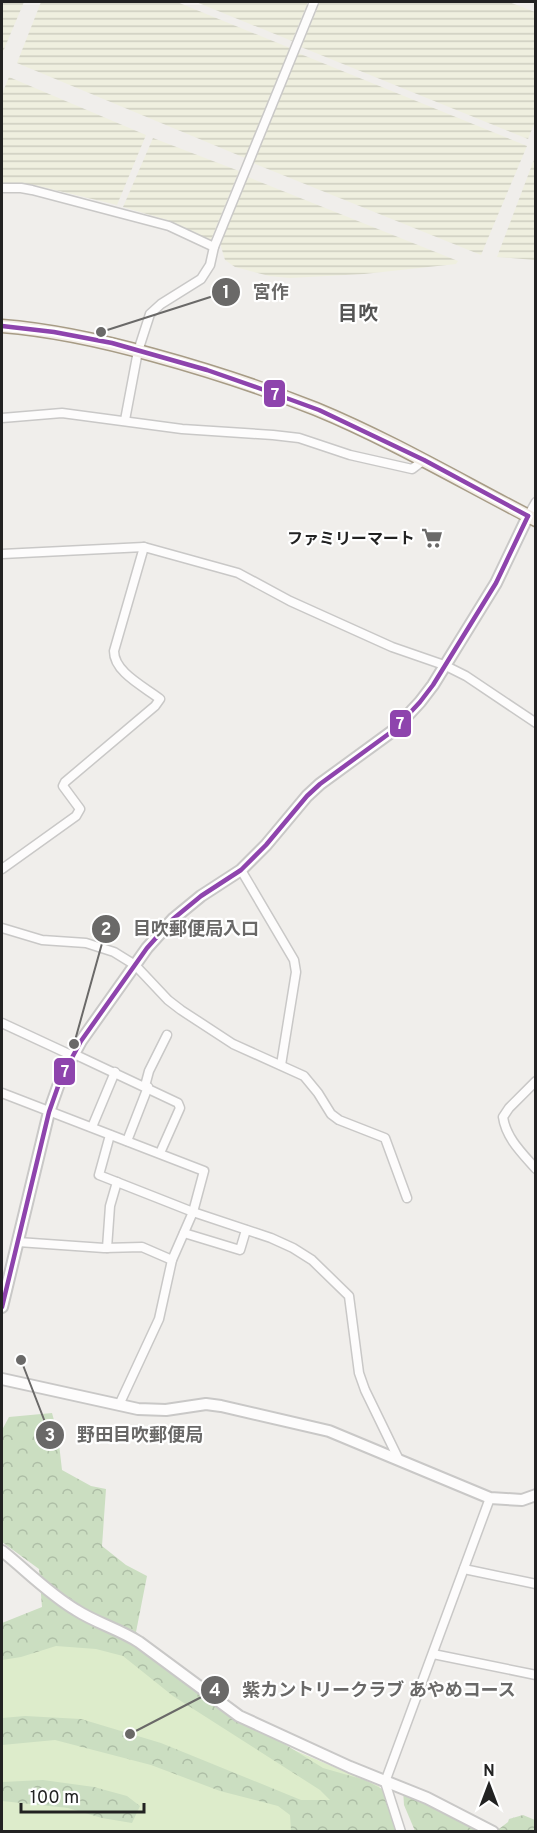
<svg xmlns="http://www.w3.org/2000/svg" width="537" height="1833" font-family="Overpass,'Noto Sans JP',sans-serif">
<defs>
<pattern id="farmland-rules" width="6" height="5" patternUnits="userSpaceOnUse" patternTransform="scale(1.5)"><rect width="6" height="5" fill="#efefdf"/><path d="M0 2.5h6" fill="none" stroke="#cdcdbf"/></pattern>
<pattern id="forest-crowns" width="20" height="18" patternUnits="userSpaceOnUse" patternTransform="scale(1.5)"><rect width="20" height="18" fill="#cbdec1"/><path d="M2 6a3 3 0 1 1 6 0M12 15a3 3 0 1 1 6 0" fill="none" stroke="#aebea6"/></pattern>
</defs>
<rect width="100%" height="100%" fill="#f0eeeb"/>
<g fill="url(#farmland-rules)">
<polygon points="2,2 24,2 2,54"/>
<polygon points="41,2 177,2 290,48 245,158 17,63"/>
<polygon points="196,2 308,2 292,41"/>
<polygon points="320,2 509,2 535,12 535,122 528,139 301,47"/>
<polygon points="298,53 527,146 481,255 253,163"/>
<polygon points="9,77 146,135 117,205 34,185 2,183 2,94"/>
<polygon points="153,138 239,171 211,240 167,220 123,207"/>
<polygon points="535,157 535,260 497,257"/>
<polygon points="248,177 458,261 456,264 364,274 290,278 269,276 235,267 225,260 220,243"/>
</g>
<polygon fill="#ddeccb" points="2,1642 126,1642 233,1722 282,1745 379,1786 396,1831 2,1832"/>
<g fill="url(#forest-crowns)">
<polygon points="52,1413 58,1435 62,1470 91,1486 106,1489 102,1546 126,1565 147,1576 136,1632 172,1674 323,1768 365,1780 386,1791 396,1831 291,1831 290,1815 278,1806 220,1791 151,1765 55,1740 2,1745 2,1718 25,1716 81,1719 161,1743 301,1800 330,1800 320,1790 173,1696 123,1656 96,1649 56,1646 21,1657 2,1660 2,1623 42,1607 39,1569 2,1542 2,1430 9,1417"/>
<polygon points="43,1780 94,1787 127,1796 140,1806 132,1823 102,1818 68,1808 2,1801 2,1782"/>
<polygon points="403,1789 478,1831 415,1831 404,1805"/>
<polygon points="523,1815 535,1820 535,1831 495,1832 508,1822 509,1819"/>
</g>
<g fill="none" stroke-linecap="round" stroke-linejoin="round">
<defs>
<g id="minor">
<polyline points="2,188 21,188 32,190 169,226 214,247"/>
<polyline points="2,418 62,413 182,429 273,435 299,438 350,455 412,469 424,460"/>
<polyline points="125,420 138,351 150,314 161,304 201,279 210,265 214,247 314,2"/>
<polyline points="528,516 536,502"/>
<polyline points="2,554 144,547 238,573 290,601 392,647 444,665 466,676 536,723"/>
<path d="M 2,869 L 76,816 L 80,809 L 63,786 L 65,782 L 155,706 L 160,699 C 143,686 114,672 114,651 L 144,547"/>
<polyline points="241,870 294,960 296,972 281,1065"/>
<polyline points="2,928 42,940 86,943 114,952 135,965 168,1000 181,1010 233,1044 304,1076 318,1093 331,1114 339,1120 385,1138 407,1198"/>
<polyline points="2,1023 73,1056"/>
<polyline points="74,1054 178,1103 180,1108 160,1153"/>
<path d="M 536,1081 L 509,1108 L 503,1117 C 506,1138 522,1153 536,1169"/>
<polyline points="145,1086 149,1071 167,1035"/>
<polyline points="2,1093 204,1171 193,1212 172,1260 159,1319 119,1405"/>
<polyline points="92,1127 115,1072"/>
<polyline points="110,1135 99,1175 193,1212 271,1238 293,1248 312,1260 349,1296 359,1373 365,1390 399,1460"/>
<polyline points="127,1141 148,1087"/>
<polyline points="184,1233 240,1250 246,1230"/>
<polyline points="18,1242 104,1248 142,1247 172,1260"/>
<polyline points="107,1248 110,1206 117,1182"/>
<polyline points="464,1569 536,1584"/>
<polyline points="433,1654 536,1675"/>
<polyline points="401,1832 385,1782 490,1498"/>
</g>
<g id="tertiary">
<polyline points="2,1307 49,1112 61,1078 81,1041 147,948 173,919 201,896 241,870 266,845 307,796 320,784 394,730 420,702 433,685 496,583 528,516"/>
<polyline points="2,1379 138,1409 166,1410 206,1404 221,1406 329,1431 490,1498 522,1500 536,1495"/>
<path d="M 2,1551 C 26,1570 49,1594 76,1610 C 96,1623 119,1629 139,1642 L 239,1716 L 350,1767 L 427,1798 L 493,1832"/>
</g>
<path id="primary" d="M 2,326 C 53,330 103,341 153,355 C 208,370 263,388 316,409 C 391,440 464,483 536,520"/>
</defs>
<use href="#minor" stroke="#c9c8c7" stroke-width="11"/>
<use href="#tertiary" stroke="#c9c8c7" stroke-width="14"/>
<use href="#primary" stroke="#a79c86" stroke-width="15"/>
<use href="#minor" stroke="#fdfcfc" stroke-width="8"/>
<use href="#tertiary" stroke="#fdfcfc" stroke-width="10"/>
<use href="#primary" stroke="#f3ede7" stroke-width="12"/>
<defs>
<g id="bus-1">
<polyline points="2,326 54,332 112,343 207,370 267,391 319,410 424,460 528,516"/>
<polyline points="2,1307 49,1112 61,1078 81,1041 147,948 173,919 201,896 241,870 266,845 307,796 320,784 394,730 420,702 433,685 496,583 528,516"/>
</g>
</defs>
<use href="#bus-1" stroke="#fff" stroke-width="9"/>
<use href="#bus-1" stroke="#8e44ad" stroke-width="4.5"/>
</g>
<defs>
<symbol id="supermarket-bare" viewBox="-9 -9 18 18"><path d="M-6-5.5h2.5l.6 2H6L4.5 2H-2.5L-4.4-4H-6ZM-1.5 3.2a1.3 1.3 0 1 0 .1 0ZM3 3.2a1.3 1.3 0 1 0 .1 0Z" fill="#6a6968" stroke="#fff" stroke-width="2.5" paint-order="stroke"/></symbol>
</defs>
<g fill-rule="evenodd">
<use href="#supermarket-bare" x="417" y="523" width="30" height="30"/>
</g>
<g text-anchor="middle" stroke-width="4.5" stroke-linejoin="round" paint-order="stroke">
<g font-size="16" font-weight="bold" fill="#222" stroke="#fff" text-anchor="end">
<text x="415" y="544">ファミリーマート</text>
</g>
<g font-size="20" font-weight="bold" fill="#555" stroke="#fff">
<text x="358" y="320">目吹</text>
</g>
</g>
<path fill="none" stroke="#6a6968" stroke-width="2" d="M101 332L226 292M74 1044L106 929M21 1360L50 1435M130 1734L215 1690"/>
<g fill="#6a6968" stroke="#fff" stroke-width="2">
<circle cx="101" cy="332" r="6"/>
<circle cx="74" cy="1044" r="6"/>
<circle cx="21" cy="1360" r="6"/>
<circle cx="130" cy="1734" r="6"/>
<circle cx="226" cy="292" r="15"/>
<circle cx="106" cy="929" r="15"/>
<circle cx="50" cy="1435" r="15"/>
<circle cx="215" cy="1690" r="15"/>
</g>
<g font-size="18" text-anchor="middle" font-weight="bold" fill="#fff">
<text x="226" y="298">1</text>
<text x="106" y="935">2</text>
<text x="50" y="1441">3</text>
<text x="215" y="1696">4</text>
</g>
<g font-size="18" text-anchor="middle" font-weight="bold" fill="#6a6968" stroke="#fff" stroke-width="4.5" stroke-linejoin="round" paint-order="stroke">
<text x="271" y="298">宮作</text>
<text x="196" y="935">目吹郵便局入口</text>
<text x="140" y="1441">野田目吹郵便局</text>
<text x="379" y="1696">紫カントリークラブ あやめコース</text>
</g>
<g stroke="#fff" stroke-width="2">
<rect x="263" y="379" width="23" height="29" rx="6" fill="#8e44ad"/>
<rect x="389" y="709" width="23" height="29" rx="6" fill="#8e44ad"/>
<rect x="53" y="1057" width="23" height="29" rx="6" fill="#8e44ad"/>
</g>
<g font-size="16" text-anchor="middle" font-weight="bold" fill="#fff">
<text x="275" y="400">7</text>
<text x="400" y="729">7</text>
<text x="65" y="1077">7</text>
</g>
<rect width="537" height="1833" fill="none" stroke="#222222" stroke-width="6"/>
<g transform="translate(489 1785)" stroke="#ffffff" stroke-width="4.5" paint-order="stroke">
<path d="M0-4.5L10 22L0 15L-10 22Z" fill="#222222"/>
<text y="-9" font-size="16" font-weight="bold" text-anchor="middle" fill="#222222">N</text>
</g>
<path d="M21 1803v9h123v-9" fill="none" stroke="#222222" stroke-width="3"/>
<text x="30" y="1803" font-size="18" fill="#222222" stroke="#ffffff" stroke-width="4.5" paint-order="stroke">100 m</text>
</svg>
